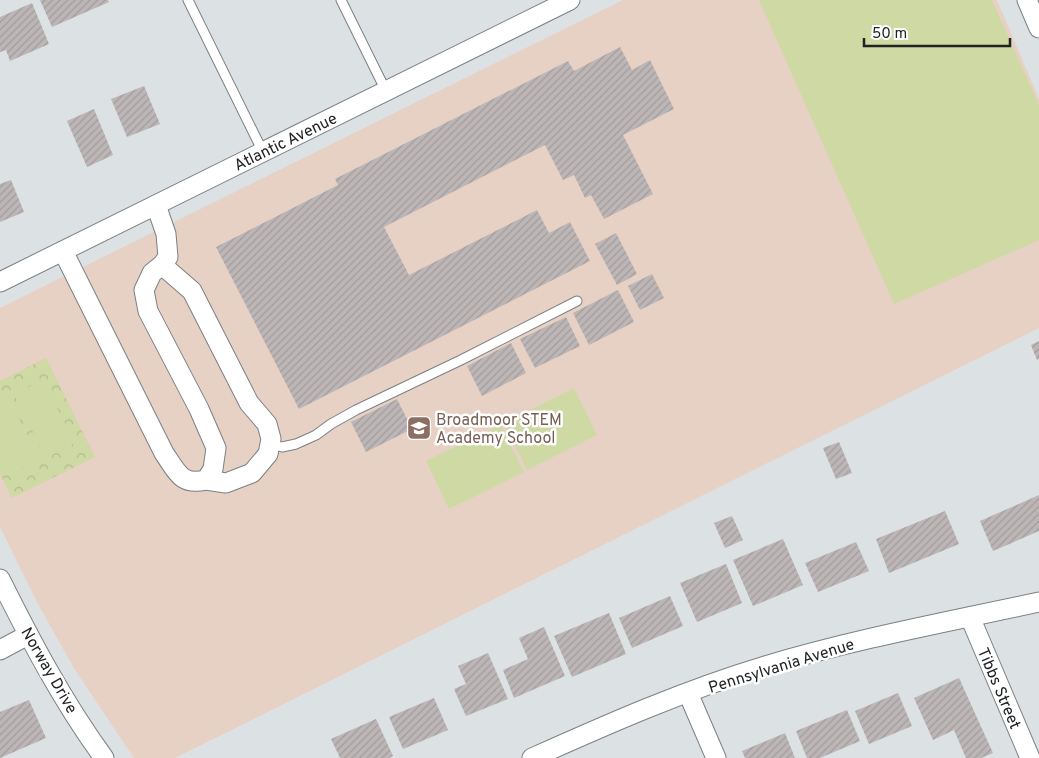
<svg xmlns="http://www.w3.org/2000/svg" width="1039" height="758" font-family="Overpass,sans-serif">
<defs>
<pattern id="park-crowns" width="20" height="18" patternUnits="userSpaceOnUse" patternTransform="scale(1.25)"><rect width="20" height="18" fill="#ced9a4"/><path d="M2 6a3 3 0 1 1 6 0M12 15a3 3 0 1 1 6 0" fill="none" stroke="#b1ba8d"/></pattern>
<pattern id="building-hatch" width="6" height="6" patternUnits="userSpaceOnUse" patternTransform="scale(1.25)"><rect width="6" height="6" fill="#bdb6b6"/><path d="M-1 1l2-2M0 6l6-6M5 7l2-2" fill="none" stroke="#a29c9c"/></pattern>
</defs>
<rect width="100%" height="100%" fill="#dce1e4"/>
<polygon fill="#e7d1c4" points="623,0 997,0 1039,99 1039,328 175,758 134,758 75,670 37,602 0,527 0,308"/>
<polygon fill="url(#park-crowns)" points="46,358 95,457 12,498 0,474 0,381"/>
<g fill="#ced9a4">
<polygon points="759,0 992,0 1039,105 1039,240 894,304"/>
<polygon points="43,380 75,443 46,458 14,394"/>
<polygon points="574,388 597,435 527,470 504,423"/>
<polygon points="8,397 40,460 11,474 0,453 0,401"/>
<polygon points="501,425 524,472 449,509 426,461"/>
</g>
<g fill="url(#building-hatch)">
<polygon points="40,0 108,0 109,2 52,27"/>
<polygon points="32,3 49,44 10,61 6,50 0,52 0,17"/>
<polygon points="620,47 632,70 650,60 674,109 623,135 653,194 604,219 591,195 585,198 574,175 563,180 545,145 384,227 409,275 537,210 549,233 570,222 590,261 299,409 216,247 338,185 335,179 568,61 574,71"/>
<polygon points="144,86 160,124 127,137 111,99"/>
<polygon points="94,109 113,155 87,167 67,121"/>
<polygon points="11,180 24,212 0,222 0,184"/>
<polygon points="616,233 637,274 617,285 595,244"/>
<polygon points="652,274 664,298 640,310 628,286"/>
<polygon points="618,290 634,322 589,345 573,313"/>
<polygon points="566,317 580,346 535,368 520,339"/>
<polygon points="1039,341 1039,359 1037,360 1031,345"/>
<polygon points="511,343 526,373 482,396 467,366"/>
<polygon points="397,399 412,429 366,452 351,422"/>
<polygon points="839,442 852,473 836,479 823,448"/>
<polygon points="1039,495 1039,531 993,551 980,521"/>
<polygon points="945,511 959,544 889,573 876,539"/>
<polygon points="732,516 743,540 725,548 714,523"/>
<polygon points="783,539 803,585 753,606 733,560"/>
<polygon points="856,542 869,571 818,592 805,563"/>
<polygon points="726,564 742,603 697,622 680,583"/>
<polygon points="670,596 683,626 632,648 619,618"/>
<polygon points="609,613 626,654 572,677 554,636"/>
<polygon points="544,627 565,676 514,698 503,670 528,659 519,638"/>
<polygon points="488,653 508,699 466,716 454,689 466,684 458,666"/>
<polygon points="959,678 993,753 981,758 966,758 954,730 933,740 914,698"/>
<polygon points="898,693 912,726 869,744 855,711"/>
<polygon points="434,698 448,730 403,749 389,717"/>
<polygon points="29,700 46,738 0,758 0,712"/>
<polygon points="847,710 860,741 820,758 807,758 796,731"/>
<polygon points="376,719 393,756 389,758 340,758 331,739"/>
<polygon points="785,733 795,758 745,758 742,751"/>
</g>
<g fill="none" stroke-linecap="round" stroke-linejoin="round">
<defs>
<g id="service">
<polyline points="188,0 263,152"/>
<polyline points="341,0 386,91"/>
<polyline points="270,444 282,447 296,444 316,435 331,424 356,410 461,360 577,301"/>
</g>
<g id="minor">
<polyline points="1027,0 1039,28"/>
<path d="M 63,251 L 164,453 C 177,472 181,486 206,480 L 213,469 L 216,448 L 199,409 L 148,311 L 144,290 L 152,273 L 162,265 L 168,257 L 166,234 L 156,205"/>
<polyline points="162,265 192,291 249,403 267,424 271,439 268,454 252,473 226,483 206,480"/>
<polyline points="0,282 570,0"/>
<path d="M 0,579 C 31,641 63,702 104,758"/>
<polyline points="970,617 1030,758"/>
<polyline points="0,650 28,635"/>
<polyline points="688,693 716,758"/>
<path d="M 532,758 C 608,724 685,690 765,666 C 855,639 947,622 1039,602"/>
</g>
</defs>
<use href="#service" stroke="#7b8083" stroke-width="11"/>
<use href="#minor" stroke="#7b8083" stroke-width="21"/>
<use href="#service" stroke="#fff" stroke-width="9"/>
<use href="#minor" stroke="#fff" stroke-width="19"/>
</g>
<defs>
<symbol id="school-square" viewBox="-11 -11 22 22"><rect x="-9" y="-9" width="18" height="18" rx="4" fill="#8d6e63" stroke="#fff"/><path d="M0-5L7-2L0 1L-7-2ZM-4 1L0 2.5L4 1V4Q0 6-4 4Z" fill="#fff"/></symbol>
</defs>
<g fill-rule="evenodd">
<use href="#school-square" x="405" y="414" width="28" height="28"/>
</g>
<g text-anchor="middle" stroke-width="5" stroke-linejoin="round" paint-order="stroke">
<g font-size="16" fill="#202223" stroke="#fff">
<text transform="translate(285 141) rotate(-26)" y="6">Atlantic Avenue</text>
<text transform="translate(781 665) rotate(-17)" y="6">Pennsylvania Avenue</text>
<text transform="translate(50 670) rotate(60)" y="6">Norway Drive</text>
<text transform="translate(1000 688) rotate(67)" y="6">Tibbs Street</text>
</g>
<g font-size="16" fill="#785e54" stroke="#fff" text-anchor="start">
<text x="436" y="425">Broadmoor STEM<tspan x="436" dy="18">Academy School</tspan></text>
</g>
</g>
<path d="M864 38v8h146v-8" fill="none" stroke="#202223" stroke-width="2.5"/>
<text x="872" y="38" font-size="15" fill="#202223" stroke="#ffffff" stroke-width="4" paint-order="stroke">50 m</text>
</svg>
